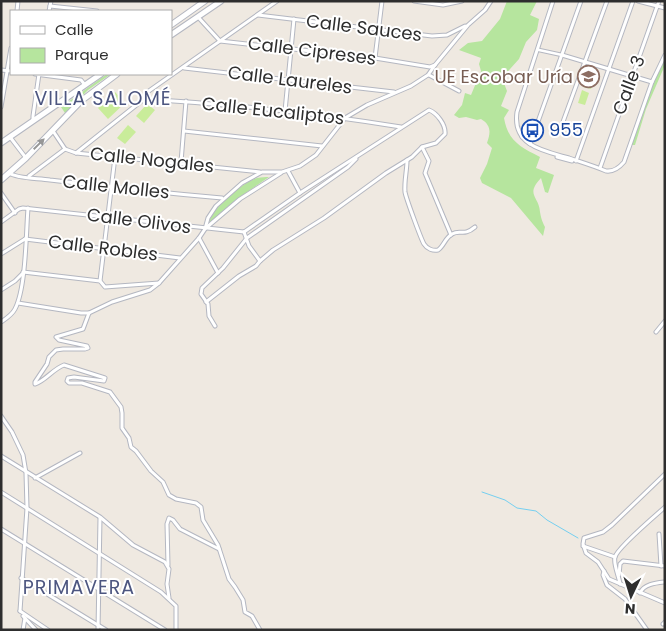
<svg xmlns="http://www.w3.org/2000/svg" width="666" height="631" font-family="Poppins,sans-serif">
<rect width="100%" height="100%" fill="#efe9e1"/>
<g fill="#b6e59e">
<path d="M 507,1 L 537,1 L 530,15 L 539,19 L 537,30 L 526,42 L 519,59 L 502,78 L 507,91 L 501,106 L 509,110 L 504,118 C 508,141 520,147 540,157 L 536,168 L 554,175 L 548,193 L 545,192 L 541,178 C 525,195 539,196 540,212 C 541,218 542,221 545,227 L 543,236 L 511,198 L 482,183 L 480,178 L 487,164 L 492,148 L 487,143 C 491,132 491,125 481,119 L 477,120 L 466,117 L 459,118 L 454,115 L 462,105 L 465,93 L 471,95 L 481,71 L 479,64 L 481,58 L 459,50 L 468,43 L 482,41 L 500,19 Z"/>
<polygon points="665,58 665,65 646,109 635,145 631,145 652,83"/>
<polygon points="107,74 111,74 88,90 65,113 61,107"/>
<path d="M 269,177 L 237,199 L 209,223 C 212,208 243,182 257,178 C 261,177 266,177 269,177 Z"/>
</g>
<g fill="#c9ec9a">
<polygon points="588,74 595,77 591,89 583,87"/>
<polygon points="582,90 589,93 585,105 578,103"/>
<polygon points="115,92 125,103 108,119 98,108"/>
<polygon points="147,104 155,110 144,123 136,116"/>
<polygon points="128,125 136,132 125,144 117,138"/>
</g>
<g fill="none" stroke-linecap="round" stroke-linejoin="round">
<polyline stroke="#75cff0" stroke-width="1" points="482,492 505,500 517,508 536,511 547,520 578,538"/>
<defs>
<polyline id="pedestrian" points="539,50 562,55"/>
<g id="minor">
<polyline points="414,1 443,5 462,1"/>
<path d="M 553,1 L 517,112 C 512,146 544,151 569,158 C 581,162 594,166 606,171 C 614,172 619,168 624,162 L 652,82 L 665,55"/>
<polyline points="638,1 665,8"/>
<polyline points="50,6 97,11"/>
<polyline points="17,11 18,1"/>
<polyline points="49,11 51,1"/>
<polyline points="258,15 432,36 447,35 465,26"/>
<polyline points="198,17 220,41 375,58 430,67 435,65"/>
<polyline points="562,55 652,82"/>
<polyline points="375,58 382,1"/>
<polyline points="184,68 394,92"/>
<polyline points="1,70 11,71"/>
<polyline points="35,74 81,80 85,85"/>
<polyline points="429,75 459,91"/>
<path d="M 144,99 C 230,104 316,113 401,127"/>
<polyline points="1,107 11,48"/>
<polyline points="285,111 294,19"/>
<polyline points="33,120 33,116 39,74"/>
<polyline points="560,130 607,1"/>
<polyline points="53,131 65,149 76,153 260,172"/>
<polyline points="184,131 322,146"/>
<polyline points="10,137 26,158"/>
<polyline points="522,137 527,135 533,137"/>
<polyline points="530,144 581,1"/>
<polyline points="422,147 429,161 425,173 451,235"/>
<polyline points="76,153 144,99 146,93 277,1"/>
<polyline points="557,157 572,161"/>
<path d="M 407,160 C 407,171 404,181 405,192 C 406,198 421,239 424,244 C 427,249 433,251 438,250 C 444,246 445,238 452,234 C 461,229 463,237 475,227"/>
<polyline points="576,161 633,1"/>
<polyline points="181,162 186,101"/>
<polyline points="600,168 659,1"/>
<polyline points="288,171 300,193"/>
<path d="M 9,173 C 18,179 39,178 50,180 C 108,187 165,193 222,198"/>
<polyline points="29,176 65,149"/>
<polyline points="1,193 15,213"/>
<polyline points="1,222 19,209 23,208 244,232"/>
<polyline points="206,228 240,199 281,173"/>
<polyline points="244,232 249,246 260,261"/>
<polyline points="199,238 218,273"/>
<polyline points="25,239 180,258"/>
<polyline points="1,254 25,239"/>
<polyline points="23,272 100,281 105,287 159,283"/>
<polyline points="100,281 115,157"/>
<polyline points="1,290 15,281 23,273"/>
<path d="M 206,302 L 239,276 L 256,266 L 260,261 L 273,250 L 324,218 L 386,173 L 412,157 L 422,147 L 436,143 L 445,134 C 446,125 437,113 429,110 L 300,193 L 244,232"/>
<polyline points="18,303 81,313 89,313"/>
<path d="M 1,322 C 7,318 12,315 15,309 C 26,288 26,234 28,208"/>
<polyline points="215,326 209,316 208,304 201,294 202,288 223,268 247,238 348,167 356,159"/>
<polyline points="656,332 665,321"/>
<polyline points="1,416 12,432 23,455 26,473 27,508 20,611"/>
<polyline points="1,456 100,517 133,545 165,562 169,569 167,584 169,598"/>
<polyline points="665,474 612,525 603,532 584,538 583,544 586,553 598,562 609,579 665,603"/>
<polyline points="35,478 80,453"/>
<polyline points="1,492 161,592 176,606 176,630"/>
<polyline points="1,529 165,630"/>
<polyline points="659,534 661,566"/>
<polyline points="583,546 615,557"/>
<polyline points="168,565 167,524 169,518 173,520 180,529 219,549"/>
<polyline points="604,571 603,575 607,585 625,599 647,630"/>
<polyline points="619,575 620,564 623,561 665,566"/>
<polyline points="21,578 106,630"/>
<path d="M 620,584 C 619,576 613,564 615,557 C 617,548 656,515 665,507"/>
<path d="M 640,593 C 644,584 656,583 665,582"/>
<polyline points="20,611 48,630"/>
<polyline points="23,616 36,630"/>
<polyline points="663,624 665,622"/>
<polyline points="23,630 25,618"/>
<polyline points="98,630 100,518"/>
<path d="M 260,630 L 252,616 L 245,612 L 243,600 L 235,587 L 229,579 L 218,545 L 203,520 L 201,507 L 196,503 L 176,499 L 169,495 L 163,482 L 151,471 L 136,451 L 131,447 L 129,438 L 122,428 L 122,413 L 121,407 L 110,392 L 82,383 L 69,383 L 67,381 L 68,378 L 74,377 L 104,381 L 105,378 L 64,365 C 53,369 45,381 35,384 L 35,382 L 47,364 L 49,357 L 56,350 L 63,349 L 85,349 L 88,348 L 87,346 L 59,340 L 56,337 L 83,329 L 89,313 L 112,302 L 150,290 L 159,283 L 199,238 L 205,229 L 208,218 L 216,206 L 242,183 L 262,172 L 282,172 L 300,166 L 316,155 L 345,118 L 367,105 L 411,86 L 428,75 L 435,65 L 468,25 L 485,10 L 491,1"/>
</g>
<g id="secondary">
<polyline points="171,25 205,1"/>
<polyline points="171,35 221,1"/>
<polyline points="1,143 101,74"/>
<polyline points="1,180 26,158 81,101 117,74"/>
</g>
</defs>
<use href="#pedestrian" stroke="#b4b7c1" stroke-width="4.5"/>
<use href="#minor" stroke="#b4b7c1" stroke-width="5"/>
<use href="#secondary" stroke="#b4b7c1" stroke-width="7"/>
<use href="#pedestrian" stroke="#fff" stroke-width="2.5"/>
<use href="#minor" stroke="#fff" stroke-width="3"/>
<use href="#secondary" stroke="#fff" stroke-width="5"/>
</g>
<defs><path id="oneway-solid" d="M-6-.8H1V-3.2L6.5 0L1 3.2V.8H-6Z" transform="scale(1.25)"/></defs>
<use fill="#969696" href="#oneway-solid" transform="translate(39 144) rotate(-45)"/>
<defs>
<symbol id="school-ring" viewBox="-11 -11 22 22"><circle r="9.5" fill="#fff" stroke="#8d6e63" stroke-width="1.5"/><path d="M0-5L7-2L0 1L-7-2ZM-4 1L0 2.5L4 1V4Q0 6-4 4Z" fill="#8d6e63"/></symbol>
<symbol id="bus-ring" viewBox="-11 -11 22 22"><circle r="9.5" fill="#fff" stroke="#1a4fb4" stroke-width="1.5"/><path d="M-5-6H5V4H4V6H2V4H-2V6H-4V4H-5ZM-3.5-4V0h7V-4ZM-3.5 1.2v1.5H-2V1.2ZM2 1.2v1.5H3.5V1.2Z" fill="#1a4fb4"/></symbol>
</defs>
<g fill-rule="evenodd">
<use href="#school-ring" x="576" y="64" width="25" height="25"/>
<use href="#bus-ring" x="520" y="118" width="25" height="25"/>
</g>
<g text-anchor="middle" stroke-width="4" stroke-linejoin="round" paint-order="stroke">
<g font-size="18" fill="#2e2e2e" stroke="#fff">
<text transform="translate(364 28) rotate(7)" y="6">Calle Sauces</text>
<text transform="translate(312 51) rotate(7)" y="6">Calle Cipreses</text>
<text transform="translate(290 80) rotate(7)" y="6">Calle Laureles</text>
<text transform="translate(629 85) rotate(-70)" y="6">Calle 3</text>
<text transform="translate(273 111) rotate(6)" y="6">Calle Eucaliptos</text>
<text transform="translate(152 160) rotate(6)" y="6">Calle Nogales</text>
<text transform="translate(116 187) rotate(6)" y="6">Calle Molles</text>
<text transform="translate(139 221) rotate(7)" y="6">Calle Olivos</text>
<text transform="translate(103 248) rotate(7)" y="6">Calle Robles</text>
</g>
<g font-size="18" fill="#785e54" stroke="#fff" text-anchor="end">
<text x="573" y="83">UE Escobar Uría</text>
</g>
<g font-size="18" fill="#164399" stroke="#fff" text-anchor="start">
<text x="549" y="136">955</text>
</g>
<g font-size="19" letter-spacing="1" fill="#4d5680" stroke="#fff">
<text x="103" y="105">VILLA SALOMÉ</text>
<text x="79" y="594">PRIMAVERA</text>
</g>
</g>
<rect width="666" height="631" fill="none" stroke="#2e2e2e" stroke-width="5"/>
<rect x="10" y="10" width="162" height="65" fill="#ffffff" stroke="#ababab"/>
<rect x="20" y="26" width="25" height="8" fill="#ffffff" stroke="#ababab"/>
<text x="55" y="35" font-size="15" fill="#2e2e2e">Calle</text>
<rect x="20" y="48" width="25" height="15" fill="#b6e59e" stroke="#ababab"/>
<text x="55" y="60" font-size="15" fill="#2e2e2e">Parque</text>
<g transform="translate(631 596) rotate(184)" stroke="#ffffff" stroke-width="4" paint-order="stroke">
<path d="M0-4L9 19L0 12L-9 19Z" fill="#2e2e2e"/>
<text y="-8" font-size="14" font-weight="bold" text-anchor="middle" fill="#2e2e2e">N</text>
</g>
</svg>
